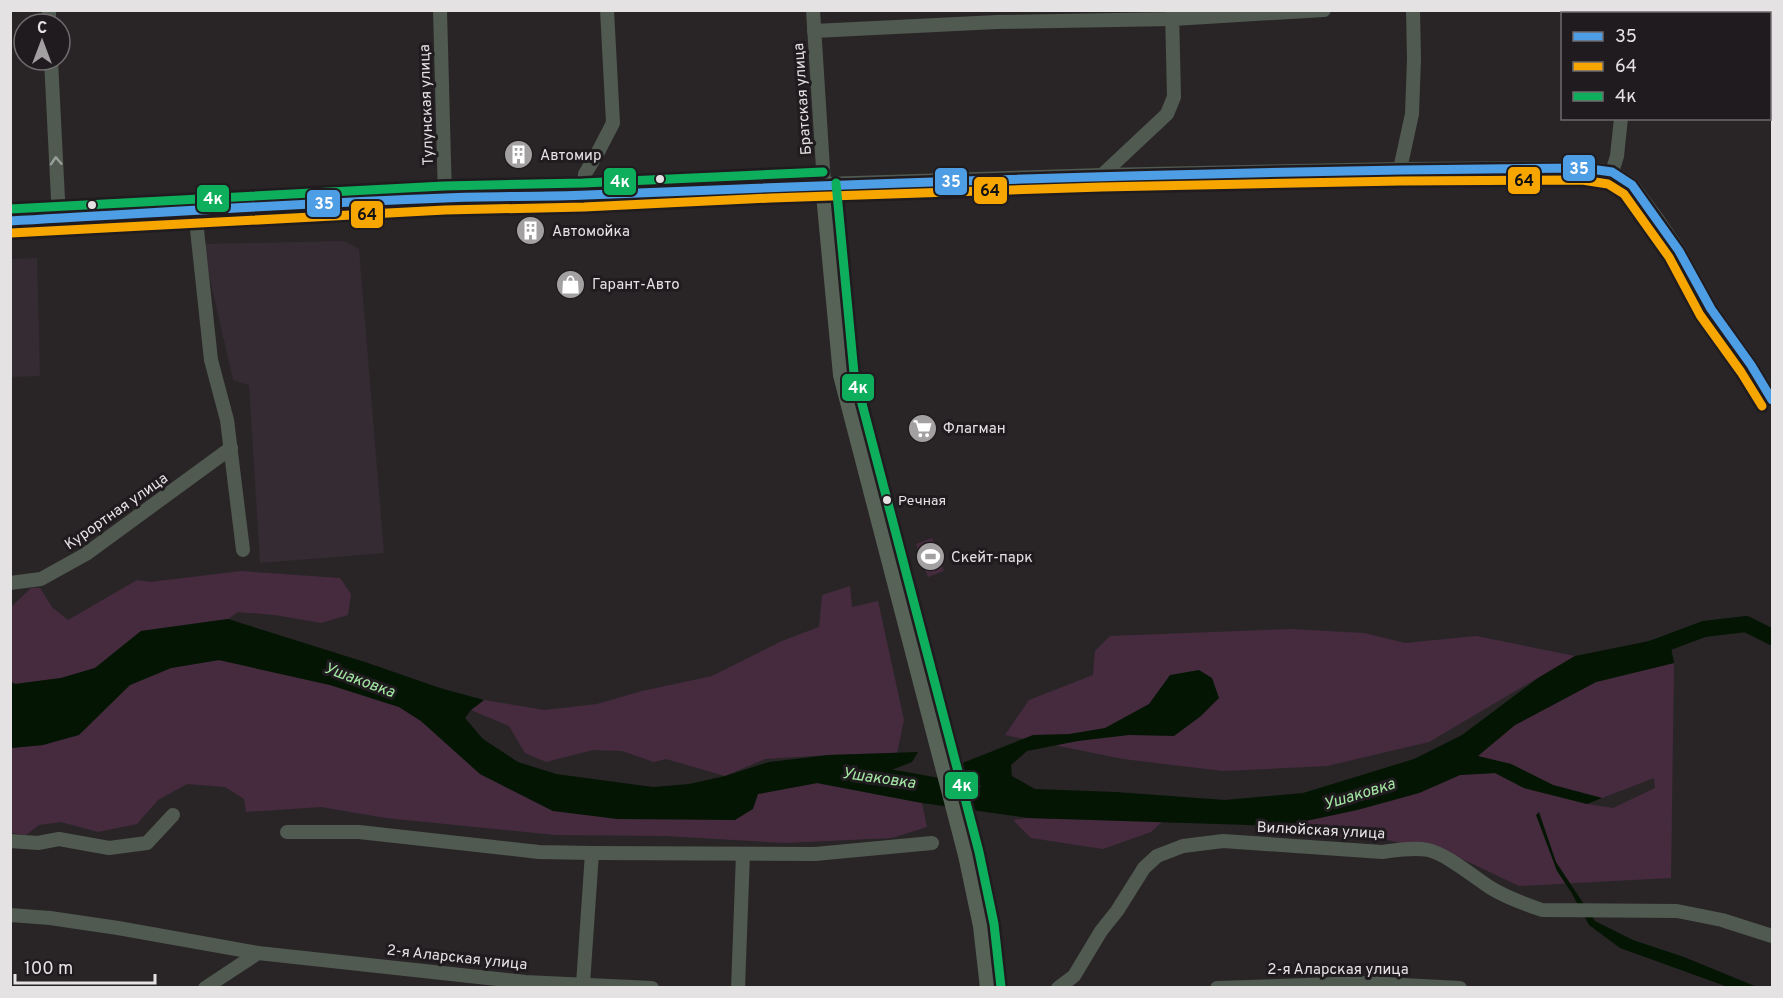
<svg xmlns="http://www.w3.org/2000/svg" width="1783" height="998" font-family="Overpass,sans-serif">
<rect width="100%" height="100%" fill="#292527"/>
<g fill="#352b32">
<polygon points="1627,11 1772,11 1772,24 1770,24 1770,14 1631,14"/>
<polygon points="344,241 359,249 384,553 260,563 249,385 233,380 202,244"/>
<polygon points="37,258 40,376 11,377 11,259"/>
</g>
<g fill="#462b3f">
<polygon points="932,538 944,571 928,577 916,544"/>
<polygon points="241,571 340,578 351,594 348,615 321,623 275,615 238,612 228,619 141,631 95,668 61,678 15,684 11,682 11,607 31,588 40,588 52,607 68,620 137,580 150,582"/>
<polygon points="850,586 852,607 878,601 904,720 897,753 829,755 765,759 725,776 666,759 654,762 622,751 593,750 546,762 525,753 509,726 471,710 484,700 544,710 597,704 642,691 712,676 782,641 819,627 822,595"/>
<polygon points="1290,629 1364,633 1405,643 1476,636 1575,656 1429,742 1327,766 1223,771 1123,759 1005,735 1029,700 1093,675 1095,651 1110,636"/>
<polygon points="219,660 330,685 399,707 421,721 480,774 553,811 758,794 817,783 922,803 927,827 892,838 785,843 665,836 556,835 386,818 321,807 246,812 244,799 225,787 187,784 158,800 137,824 98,832 61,822 39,825 26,835 11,833 11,748 43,745 110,703 130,685 171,668"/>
<polygon points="1674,663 1671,878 1519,886 1458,857 1388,840 1287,835 1282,826 1357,810 1419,793 1460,775 1495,773 1524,788 1587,804 1613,808 1655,788 1654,778 1602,798 1553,785 1511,764 1477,756 1515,725 1596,682"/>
<polygon points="1028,818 1163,821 1151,832 1103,849 1031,838 1013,820"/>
</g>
<g fill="#041504">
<polygon points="228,619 368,663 440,688 484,700 471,710 465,718 483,739 518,762 556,774 653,787 689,784 725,776 769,762 829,755 918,752 912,762 889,771 883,783 939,791 962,787 982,787 955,766 1033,735 1069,734 1105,728 1149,704 1170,675 1199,670 1212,678 1219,698 1201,716 1174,736 1129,735 1078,741 1027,751 1011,765 1012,776 1035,789 1116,792 1225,800 1303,793 1414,759 1462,735 1538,678 1575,656 1669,637 1674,663 1596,682 1515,725 1478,756 1511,764 1553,785 1602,798 1587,804 1524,788 1495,773 1460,775 1419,793 1357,810 1282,826 1028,818 922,803 817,783 758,794 753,809 735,820 617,819 553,811 480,774 421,721 399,707 330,685 219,660 171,668 130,685 79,735 43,745 11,748 11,682 15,684 61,678 95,668 141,631"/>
<polygon points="1539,812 1556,862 1595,921 1633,940 1684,957 1757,987 1728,987 1620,948 1589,925 1571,892 1557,871 1536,815"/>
</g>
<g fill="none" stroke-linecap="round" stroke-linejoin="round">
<g stroke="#041504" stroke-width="16">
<polyline points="1648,650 1704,629 1746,624 1772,637"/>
<polyline points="865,773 961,790"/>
</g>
<g stroke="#505a50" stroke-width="14">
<polyline points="49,10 49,24"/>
<polyline points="440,10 445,198"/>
<polyline points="813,10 824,184 1102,175 1400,169 1583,168 1612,172 1632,185 1658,220 1679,251 1711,309 1751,365 1772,400"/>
<polyline points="1616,10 1616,14"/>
<polyline points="814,31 997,22 1173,19 1324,10"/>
<polyline points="51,60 59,219"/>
<polyline points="1400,169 1412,114 1414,59 1413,10"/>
<polyline points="1612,172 1617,156 1621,118"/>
<polyline points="1102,175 1167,114 1174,97 1172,10"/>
<polyline points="583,195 585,174 598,152 613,123 607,10"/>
<polyline points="195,211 211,360 227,420 243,550"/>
<polyline points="10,583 41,579 86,554 231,448"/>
<polyline points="287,832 359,832 539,852 592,853 815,854 932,843"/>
<polyline points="10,841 38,843 59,839 109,848 147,843 173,815"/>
<polyline points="10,915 50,918 118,928 258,953 525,982 652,988"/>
<polyline points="583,984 592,853"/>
<polyline points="205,988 258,953"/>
<polyline points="738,988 743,854"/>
<path d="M 1058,988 L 1074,976 L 1101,931 L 1117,911 L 1144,868 L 1157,856 L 1183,846 L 1223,841 L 1382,852 C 1397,850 1414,847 1428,850 C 1447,854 1475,878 1491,888 C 1507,898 1525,904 1542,910 L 1677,911 L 1722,920 L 1772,936"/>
<polyline points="1217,988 1365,983 1460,988"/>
</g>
<polyline stroke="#586357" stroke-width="18" points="10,221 445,198 583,195 824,184 842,375 967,855 982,926 989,988"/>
<defs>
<path id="bus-1" d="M 10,221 C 155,213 300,203 445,198 C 492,196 540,197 587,195 C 919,181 1251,170 1583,168 L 1612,172 L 1632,185 L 1679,251 L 1711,309 L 1751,365 L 1772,400"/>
<polyline id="bus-2" points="11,233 445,210 584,207 771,198 1102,187 1400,181 1582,180 1608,184 1624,194 1669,257 1700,315 1741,372 1762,406"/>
<g id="bus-3">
<polyline points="836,183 854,373 979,852 994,924 1001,987"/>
<polyline points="10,209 444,186 583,183 823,172"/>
</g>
</defs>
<use href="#bus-1" stroke="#201b1f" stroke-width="14"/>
<use href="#bus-2" stroke="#201b1f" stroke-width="14"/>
<use href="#bus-3" stroke="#201b1f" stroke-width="14"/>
<use href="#bus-1" stroke="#4d9ee5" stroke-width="9"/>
<use href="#bus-2" stroke="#f7a600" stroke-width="9"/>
<use href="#bus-3" stroke="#0daf5c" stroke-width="9"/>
</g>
<defs><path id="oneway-chevron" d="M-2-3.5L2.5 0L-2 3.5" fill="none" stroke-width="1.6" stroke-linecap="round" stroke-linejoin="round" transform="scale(1.5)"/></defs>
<use stroke="#9a9e9a" href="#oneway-chevron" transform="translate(56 161) rotate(-93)"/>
<defs>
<symbol id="building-disc" viewBox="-11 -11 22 22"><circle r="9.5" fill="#a3a0a2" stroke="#201b1f"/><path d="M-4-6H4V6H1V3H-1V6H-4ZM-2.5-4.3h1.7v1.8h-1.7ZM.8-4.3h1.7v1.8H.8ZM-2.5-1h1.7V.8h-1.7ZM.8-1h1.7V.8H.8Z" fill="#fff"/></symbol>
<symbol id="shop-disc" viewBox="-11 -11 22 22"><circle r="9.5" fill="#a3a0a2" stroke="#201b1f"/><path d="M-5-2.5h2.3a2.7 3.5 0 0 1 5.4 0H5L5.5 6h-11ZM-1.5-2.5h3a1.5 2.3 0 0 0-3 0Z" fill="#fff"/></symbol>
<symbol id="supermarket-disc" viewBox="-11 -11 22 22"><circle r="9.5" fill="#a3a0a2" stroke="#201b1f"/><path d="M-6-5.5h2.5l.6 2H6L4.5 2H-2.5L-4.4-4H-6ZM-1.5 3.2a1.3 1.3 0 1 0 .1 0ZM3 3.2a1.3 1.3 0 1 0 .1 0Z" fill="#fff"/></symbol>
<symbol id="stadium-disc" viewBox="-11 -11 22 22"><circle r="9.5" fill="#a3a0a2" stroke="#201b1f"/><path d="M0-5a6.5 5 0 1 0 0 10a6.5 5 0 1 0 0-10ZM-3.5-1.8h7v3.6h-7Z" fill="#fff"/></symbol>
</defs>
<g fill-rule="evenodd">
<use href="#building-disc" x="502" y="138" width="33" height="33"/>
<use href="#building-disc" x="514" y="214" width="33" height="33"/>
<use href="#shop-disc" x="554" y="268" width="33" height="33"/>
<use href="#supermarket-disc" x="906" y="412" width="33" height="33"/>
<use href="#stadium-disc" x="914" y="540" width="33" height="33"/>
</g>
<g fill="#e5e2e4" stroke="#201b1f" stroke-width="2">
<circle cx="660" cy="179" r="5"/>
<circle cx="92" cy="205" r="5"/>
<circle cx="887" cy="500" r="5"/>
</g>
<g text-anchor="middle" stroke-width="6" stroke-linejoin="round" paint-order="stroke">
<g font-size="14" fill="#e5e2e4" stroke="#201b1f" text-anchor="start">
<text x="898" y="505">Речная</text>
</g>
<g font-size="15" fill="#e5e2e4" stroke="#201b1f">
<text transform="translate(802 99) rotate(-94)" y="5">Братская улица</text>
<text transform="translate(426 105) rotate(-92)" y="5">Тулунская улица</text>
<text transform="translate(116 511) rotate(-35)" y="5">Курортная улица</text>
<text transform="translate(1321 830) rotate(3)" y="5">Вилюйская улица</text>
<text transform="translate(457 957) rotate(6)" y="5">2-я Аларская улица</text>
<text x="1338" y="974">2-я Аларская улица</text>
</g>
<g font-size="15" fill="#e5e2e4" stroke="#201b1f" text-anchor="start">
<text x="540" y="160">Автомир</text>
<text x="552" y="236">Автомойка</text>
<text x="592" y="289">Гарант-Авто</text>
<text x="943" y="433">Флагман</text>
<text x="951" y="562">Скейт-парк</text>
</g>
<g font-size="16" font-style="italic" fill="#a2e6a2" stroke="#201b1f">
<text transform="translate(360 679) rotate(20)" y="6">Ушаковка</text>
<text transform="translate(879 777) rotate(8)" y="6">Ушаковка</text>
<text transform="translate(1359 793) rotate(-17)" y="6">Ушаковка</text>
</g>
</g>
<g stroke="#201b1f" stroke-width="2">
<rect x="1562" y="154" width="34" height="28" rx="6" fill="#4d9ee5"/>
<rect x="1507" y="166" width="34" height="29" rx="6" fill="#f7a600"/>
<rect x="934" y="167" width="34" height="29" rx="6" fill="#4d9ee5"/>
<rect x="603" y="167" width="34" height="29" rx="6" fill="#0daf5c"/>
<rect x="973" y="176" width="35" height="29" rx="6" fill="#f7a600"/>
<rect x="196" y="184" width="34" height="29" rx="6" fill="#0daf5c"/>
<rect x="306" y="189" width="35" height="29" rx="6" fill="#4d9ee5"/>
<rect x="350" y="200" width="34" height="29" rx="6" fill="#f7a600"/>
<rect x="841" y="373" width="34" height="29" rx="6" fill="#0daf5c"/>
<rect x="944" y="771" width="35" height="29" rx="6" fill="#0daf5c"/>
</g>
<g font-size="16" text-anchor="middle" font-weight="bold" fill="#fff">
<text x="1579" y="174">35</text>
<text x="951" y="187">35</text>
<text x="620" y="187">4к</text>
<text x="213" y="204">4к</text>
<text x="324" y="209">35</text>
<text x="858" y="393">4к</text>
<text x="962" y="791">4к</text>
</g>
<g font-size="16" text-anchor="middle" font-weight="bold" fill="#111">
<text x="1524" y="186">64</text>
<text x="990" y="196">64</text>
<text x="367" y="220">64</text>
</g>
<rect width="1783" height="998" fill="none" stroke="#e5e2e4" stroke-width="24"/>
<rect x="1561" y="12" width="210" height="108" fill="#201b1f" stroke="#6f6b6e" stroke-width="1.5"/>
<rect x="1573" y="32" width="30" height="9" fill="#4d9ee5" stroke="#6f6b6e" stroke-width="1.5"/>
<text x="1615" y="42" font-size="18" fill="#e5e2e4">35</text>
<rect x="1573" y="62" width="30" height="9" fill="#f7a600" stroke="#6f6b6e" stroke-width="1.5"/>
<text x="1615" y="72" font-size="18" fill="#e5e2e4">64</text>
<rect x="1573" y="92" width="30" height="9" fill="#0daf5c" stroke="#6f6b6e" stroke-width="1.5"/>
<text x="1615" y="102" font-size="18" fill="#e5e2e4">4к</text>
<g transform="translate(42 42)"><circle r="28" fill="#201b1f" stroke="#6f6b6e" stroke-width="1.5"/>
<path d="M0-4.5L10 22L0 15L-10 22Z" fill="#a3a0a2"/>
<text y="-9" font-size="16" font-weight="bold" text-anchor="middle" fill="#e5e2e4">С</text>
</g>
<path d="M15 974v9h140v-9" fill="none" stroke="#e5e2e4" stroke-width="3"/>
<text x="24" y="974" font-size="18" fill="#e5e2e4" stroke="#201b1f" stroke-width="4.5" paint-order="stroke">100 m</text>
</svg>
